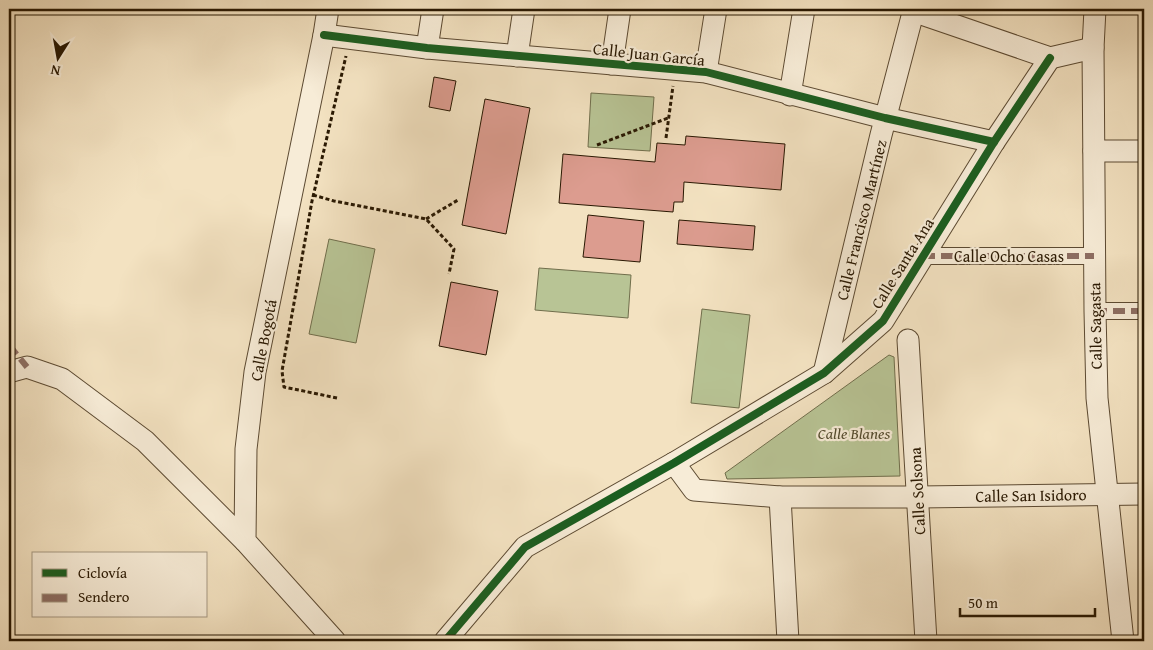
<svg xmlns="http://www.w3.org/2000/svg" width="1153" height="650" font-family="'Gentium Book Plus',serif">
<rect width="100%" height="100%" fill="#f3e2c1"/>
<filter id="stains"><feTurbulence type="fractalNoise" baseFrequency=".004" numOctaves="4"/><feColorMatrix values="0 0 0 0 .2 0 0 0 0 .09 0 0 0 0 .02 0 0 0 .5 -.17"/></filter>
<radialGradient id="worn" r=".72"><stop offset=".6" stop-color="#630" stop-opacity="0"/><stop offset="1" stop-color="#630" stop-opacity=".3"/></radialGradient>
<g fill="#b8c495" stroke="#706e4c">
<polygon points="591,93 654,97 650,151 588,147"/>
<polygon points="329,239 375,249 356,343 309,334"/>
<polygon points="539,268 631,275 628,318 535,310"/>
<polygon points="702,309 750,315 739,408 691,403"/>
<polygon points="889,355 894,357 900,476 727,479 725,473"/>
</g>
<g fill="#dc9c8f" stroke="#291802">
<polygon points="434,77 456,81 450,111 429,107"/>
<polygon points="485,99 530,108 506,234 462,225"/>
<polygon points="686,136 785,144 781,190 684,182 683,202 674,202 673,212 559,203 563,154 655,162 657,143 685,145"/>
<polygon points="588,215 644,221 640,262 583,257"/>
<polygon points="679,220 755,226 753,250 677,244"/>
<polygon points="451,282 498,291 486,355 439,346"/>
</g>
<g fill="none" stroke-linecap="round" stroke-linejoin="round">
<defs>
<g id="pedestrian">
<polyline points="923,256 1094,256"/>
<polyline points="1095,311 1144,311"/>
</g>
<g id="minor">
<polyline points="328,9 324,35 255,372 246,449 245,541 335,641"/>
<polyline points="1095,9 1093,48 1095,311 1097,398 1123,641"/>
<polyline points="913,11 1050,58 1093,48"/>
<polyline points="324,35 427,48 706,72 885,118 994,142"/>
<polyline points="427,48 433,9"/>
<polyline points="517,56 524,9"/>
<polyline points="612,64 620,9"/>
<polyline points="706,72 716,9"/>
<polyline points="790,95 804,9"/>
<polyline points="1094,151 1144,151"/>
<polyline points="908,340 926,641"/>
<polyline points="9,372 27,367 62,379 145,441 245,541"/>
<polyline points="824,373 881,135 914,9"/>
<polyline points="674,463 694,490 780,497 918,497 1144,494"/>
<polyline points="780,497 788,641"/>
<polyline points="445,641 525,547 674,463 824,373 883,321 994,142 1050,58"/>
</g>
</defs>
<use href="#pedestrian" stroke="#5c4a32" stroke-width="18"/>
<use href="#minor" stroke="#5c4a32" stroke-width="23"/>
<g stroke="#291802" stroke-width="3" stroke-dasharray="4 2.5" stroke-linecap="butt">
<polyline points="666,138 673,86"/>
<polyline points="597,145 668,118"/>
<polyline points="313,195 334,201 426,219 454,249 449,274"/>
<polyline points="426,219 458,200"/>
<polyline points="337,398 284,387 282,371 312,201 346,56"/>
</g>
<use href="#pedestrian" stroke="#f7ecd7" stroke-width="16"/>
<use href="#minor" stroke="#f7ecd7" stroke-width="21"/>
<g stroke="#8d6e63" stroke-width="6" stroke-dasharray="12 6" stroke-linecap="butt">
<polyline points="923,256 1094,256"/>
<polyline points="1095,311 1144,311"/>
<polyline points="9,345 27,367"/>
</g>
<defs>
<g id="cycleway">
<polyline points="324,35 427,48 706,72 885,118 994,142"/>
<polyline points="445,641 525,547 674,463 824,373 883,321 994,142 1050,58"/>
</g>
</defs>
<use href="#cycleway" stroke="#f7ecd7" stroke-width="11"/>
<use href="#cycleway" stroke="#1b5e20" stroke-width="8"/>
</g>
<g text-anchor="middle" stroke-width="4.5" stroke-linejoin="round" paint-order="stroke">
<g font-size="16" fill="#291802" stroke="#f7ecd7">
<text transform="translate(649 54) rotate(6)" y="6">Calle Juan García</text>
<text transform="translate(861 220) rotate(-76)" y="6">Calle Francisco Martínez</text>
<text x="1009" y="262">Calle Ocho Casas</text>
<text transform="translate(902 263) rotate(-58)" y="6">Calle Santa Ana</text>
<text transform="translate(1095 326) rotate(-91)" y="6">Calle Sagasta</text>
<text transform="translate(263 340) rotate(-79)" y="6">Calle Bogotá</text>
<text transform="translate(917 491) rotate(-93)" y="6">Calle Solsona</text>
<text transform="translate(1031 495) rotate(-1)" y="6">Calle San Isidoro</text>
</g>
<g font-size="16" font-style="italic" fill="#544c2e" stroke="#f7ecd7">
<text x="854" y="439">Calle Blanes</text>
</g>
</g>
<rect width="1153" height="650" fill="none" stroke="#f3e2c1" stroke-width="30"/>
<rect x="10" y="10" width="1133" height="630" fill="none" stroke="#291802" stroke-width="2.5"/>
<rect x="15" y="15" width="1123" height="620" fill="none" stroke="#291802"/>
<rect x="32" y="552" width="175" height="65" fill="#f7ecd7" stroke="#a59782"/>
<rect x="42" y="569" width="25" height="8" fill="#1b5e20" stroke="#a59782"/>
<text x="78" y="578" font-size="15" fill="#291802">Ciclovía</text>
<rect x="42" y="594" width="25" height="8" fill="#8d6e63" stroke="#a59782"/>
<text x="78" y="602" font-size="15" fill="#291802">Sendero</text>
<g transform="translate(58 58) rotate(191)" stroke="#f7ecd7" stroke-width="4" paint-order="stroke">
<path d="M0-4L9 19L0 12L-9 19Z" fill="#291802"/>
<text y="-8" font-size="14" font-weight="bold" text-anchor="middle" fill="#291802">N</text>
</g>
<path d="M960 608v8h135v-8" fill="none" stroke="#291802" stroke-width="2.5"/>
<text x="968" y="608" font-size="15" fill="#291802" stroke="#f7ecd7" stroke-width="4" paint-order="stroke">50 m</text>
<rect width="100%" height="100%" filter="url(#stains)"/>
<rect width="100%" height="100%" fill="url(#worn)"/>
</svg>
